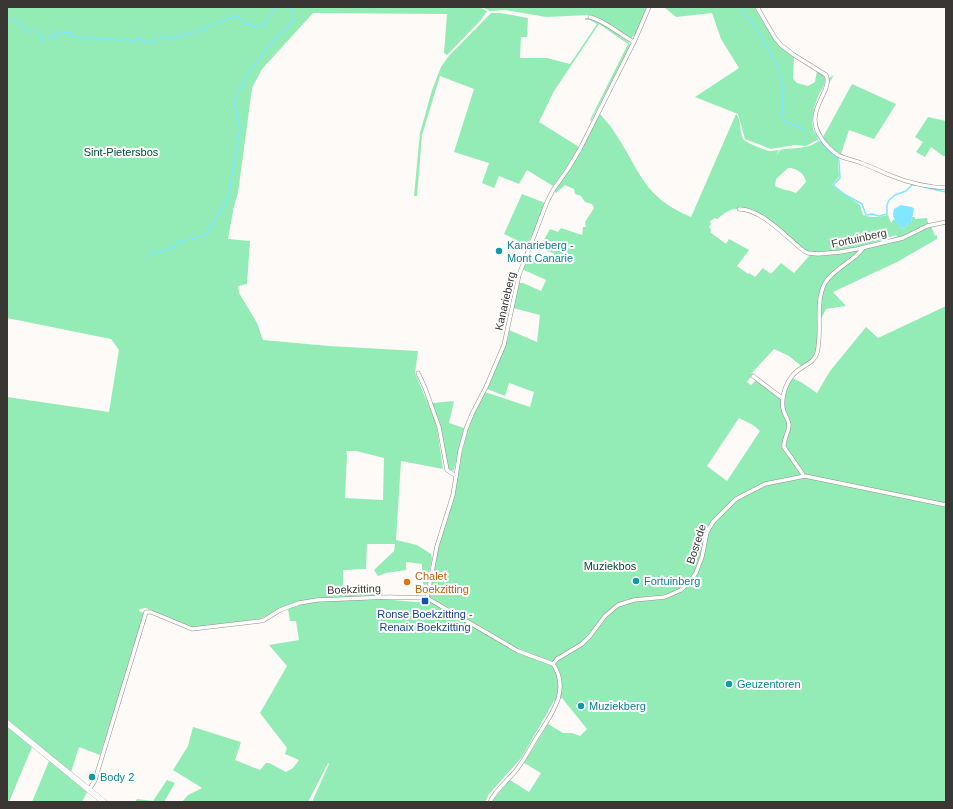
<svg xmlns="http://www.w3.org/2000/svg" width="953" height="809" font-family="Arial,sans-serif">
<rect width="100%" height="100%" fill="#fefaf7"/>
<g fill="#93ecb5" fill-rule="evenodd">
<path d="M 7,7 L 479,7 L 487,11 L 480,21 L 447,55 L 444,53 L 447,14 L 313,13 L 262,69 L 252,88 L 238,193 L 234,206 L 228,239 L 250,241 L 247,284 L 238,286 L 239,293 L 257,323 L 263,340 L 329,346 L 418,351 L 415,373 L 435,420 L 438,435 L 443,469 L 401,461 L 396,540 L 417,545 L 431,554 L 432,559 L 427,584 L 424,585 L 422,581 L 422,564 L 406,562 L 406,570 L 386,573 L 378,576 L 374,570 L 394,551 L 395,544 L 367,544 L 366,569 L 343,570 L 343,592 L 381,591 L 380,599 L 428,603 L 438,548 L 454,497 L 461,455 L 472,415 L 485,392 L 530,407 L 534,392 L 509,383 L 505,396 L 487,389 L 508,339 L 509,330 L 537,342 L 540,315 L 513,308 L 519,283 L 523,283 L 541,291 L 546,280 L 522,269 L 527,254 L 546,262 L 547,261 L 550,261 L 554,253 L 543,250 L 541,245 L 550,229 L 558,232 L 561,228 L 582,235 L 583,227 L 586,227 L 585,222 L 594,208 L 592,204 L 585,202 L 581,196 L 575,194 L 574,189 L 565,185 L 556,193 L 554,191 L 570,168 L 600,114 C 605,120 611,126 615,133 C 641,172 643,197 691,217 L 736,114 C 742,121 739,131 743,139 C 746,143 764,150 770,151 C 773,151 776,150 779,150 L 776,156 L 780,150 C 794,147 807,150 819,141 L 821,141 L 831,151 L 840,157 L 838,162 L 839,177 L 832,185 L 844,194 L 860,205 L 863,215 C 870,218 881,217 888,215 L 891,223 L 894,219 L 902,229 L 905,228 L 908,223 L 911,223 L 912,217 L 915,217 L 915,219 L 927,218 L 929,227 L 931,226 L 935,236 L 937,235 L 937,239 L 897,262 L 833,292 L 846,306 L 826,309 L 821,319 C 821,279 828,280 856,256 L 855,255 C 844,262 831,270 825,282 C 813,304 826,343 814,357 C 811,361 805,364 801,366 L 789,356 L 774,349 L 751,374 L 752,375 L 747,382 L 751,385 L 756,380 L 781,399 L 782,410 L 787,424 L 790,424 C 783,404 780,398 792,378 L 801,382 L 817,393 L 830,371 L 866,327 L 878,338 L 946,306 L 946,503 L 943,503 L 946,508 L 946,802 L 491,802 L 510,780 L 529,792 L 541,773 L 524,763 L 548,724 L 563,733 L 572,733 L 580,736 L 587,729 L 562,698 L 554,701 L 522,757 L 489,794 L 485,802 L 312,802 L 329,764 L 328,763 L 308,802 L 182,802 L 188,795 L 202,788 L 173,770 L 188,746 L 193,727 L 241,742 L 235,760 L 260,770 L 266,763 L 269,763 L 286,772 L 293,768 L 299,760 L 285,754 L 287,748 L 260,713 L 287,666 L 269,645 L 299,640 L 296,621 L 290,621 L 288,609 L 279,611 L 277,609 L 269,615 L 259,619 L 193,628 L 186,626 L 146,608 L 140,609 L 139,611 L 144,613 L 143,622 L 100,755 L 79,747 L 71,772 L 7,720 L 7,397 L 109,412 L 119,350 L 111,339 L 7,318 ZM 788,168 C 797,168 804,173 806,182 L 796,193 C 789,190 782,190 775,186 L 776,179 ZM 741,206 L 740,208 C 760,213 774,225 790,238 C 794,242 799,247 804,250 C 825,261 875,242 896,235 L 897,237 L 866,247 L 837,254 L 810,255 L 794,273 L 781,263 L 771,274 L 763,268 L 755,277 L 749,273 L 748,274 L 737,266 L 749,250 L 729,239 L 726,244 L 710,232 L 711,230 L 709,226 L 711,225 L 710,221 L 715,218 L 717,219 C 724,214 729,208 738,209 ZM 739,418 L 753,425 L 760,431 L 727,481 L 707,466 ZM 346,451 L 356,451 L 384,458 L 383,500 L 345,498 L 347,454 Z"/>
<polygon points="482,7 647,7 636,34 631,38 594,16 589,15 546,17 505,10 490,11"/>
<path d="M 664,7 L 754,7 L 772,36 L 780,46 L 794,57 L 793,79 L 797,83 L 808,86 L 815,82 L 817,70 C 821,73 824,74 825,80 C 825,85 822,89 819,94 C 815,104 811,117 813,128 C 813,131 816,133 818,136 L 817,140 L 806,146 L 795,145 L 771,149 L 745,139 L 738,114 L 695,97 L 739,68 L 721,39 L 712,13 L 676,17 Z"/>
<path d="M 491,13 L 501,13 L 528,18 L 527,37 L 521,37 L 520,58 L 547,58 L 570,64 L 597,24 L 590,20 L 585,20 L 585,18 C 598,17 617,35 629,42 L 630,46 L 591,121 L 590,120 L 628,44 L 599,24 L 554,91 L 539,122 L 579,147 L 566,168 L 553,186 L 527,170 L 519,184 L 499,176 L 494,188 L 482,183 L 489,163 L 454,152 L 474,89 L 440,76 L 422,135 L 417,196 L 414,196 L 420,133 L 432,90 L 441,67 L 448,57 Z"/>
<path d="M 834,75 C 827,86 813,113 818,126 C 819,129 822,133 823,137 L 852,84 L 896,104 L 874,139 L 849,130 L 841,154 C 826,147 814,130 816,114 C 817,102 827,90 829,78 Z"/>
<polygon points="928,117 946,121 946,156 943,156 931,147 925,157 916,152 923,142 915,137"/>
<polygon points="522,194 545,203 537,225 527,245 504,234"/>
<polygon points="454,401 449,423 464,428 454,470 450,471 448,470 438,419 432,403"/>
<polygon points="7,725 32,747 9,802 7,802"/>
<polygon points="49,761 87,792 82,802 32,802"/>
<polygon points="167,780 175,783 164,802 135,802 137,799 153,801"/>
</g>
<path fill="#81e7fe" d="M 901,205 L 912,207 L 914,209 L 911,223 L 908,223 L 905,228 L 902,229 C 896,221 891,219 894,209 Z"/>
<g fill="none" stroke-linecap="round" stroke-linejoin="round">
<g stroke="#81e7fe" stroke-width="1.5">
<polyline points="741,7 744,15 750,20 757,30 777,65 783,89 782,115 784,121 786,123 796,125 804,130"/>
<path d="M 7,18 C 17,20 21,24 27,32 L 36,31 L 41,36 L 41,40 L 42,41 L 52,35 L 54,35 L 53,37 L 56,37 L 60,31 L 63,33 L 68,32 L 69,36 L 74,36 L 85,40 L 90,37 L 94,39 L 98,38 C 105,39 112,38 119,41 L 124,39 L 135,42 L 140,37 L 142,41 L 152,44 L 155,39 L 169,36 L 172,41 L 177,36 L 181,37 L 184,33 L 187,35 L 195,31 L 198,32 L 211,25 L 235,16 L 239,17 L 242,23 L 260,27 L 264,25 L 267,18 L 278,7"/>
<polyline points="817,139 818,140"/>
<polyline points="821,143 839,161 840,178 833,185 844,194 862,204 866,215 872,214 879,216 887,214 887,205 889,200 895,195 906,191 912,185 915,185"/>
<polyline points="923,187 946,192"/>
<path d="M 147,259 L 148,254 L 159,253 L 174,247 L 176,243 L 185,240 L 206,235 L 228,198 L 240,129 L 234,101 L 249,71 C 257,65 262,53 269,45 C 277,36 287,29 294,19 L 290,7"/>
</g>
<defs>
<g id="street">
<path d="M 757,7 L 775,38 L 781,45 L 794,55 L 826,75 C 832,87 815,103 815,118 C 814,132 826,147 838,155 C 845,159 854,160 861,163 C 872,167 882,172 892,176 C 909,183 928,187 946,188"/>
<path d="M 590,17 C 606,21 620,35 634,42"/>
<path d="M 739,209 C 762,209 787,238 804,251 L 808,253 L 818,254 L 840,252 L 857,249 L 903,238 L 927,226 L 946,222"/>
<polyline points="418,373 425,388 439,427 447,470 456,476"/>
<polyline points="753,376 782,398"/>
<path d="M 803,476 L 802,473 L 784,447 C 783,440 788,434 789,426 C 789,421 786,417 784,412 C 780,401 785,384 793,375 C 800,366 814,364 817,353 C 823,331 814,304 825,283 C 835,267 855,261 863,248"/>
<polyline points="427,598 437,546 453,495 460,451 466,429 472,414 486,387 504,345 519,275 547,202 553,190 568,169 580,149 634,42 649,7"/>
<polyline points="553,664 557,659 582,644 590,636 605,616 618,605 634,600 665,597 681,590 691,580 696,573 702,557 707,532 713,522 736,499 765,484 805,476 946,505"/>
<polyline points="89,790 95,780 146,612 151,612 192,629 260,621 264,620 280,610 299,603 317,600 389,597 427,598 518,651 553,664"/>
<path d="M 490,802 C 496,789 509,780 517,769 C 525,759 530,748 537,737 C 551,715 571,690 553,664"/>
</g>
<polyline id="secondary" points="7,723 104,802"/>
</defs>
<use href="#street" stroke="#968e87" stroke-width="4.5"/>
<use href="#secondary" stroke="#968e87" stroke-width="6"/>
<use href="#street" stroke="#fff" stroke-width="3.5"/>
<use href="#secondary" stroke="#fff" stroke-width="5.5"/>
</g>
<g fill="#0f9aa8" stroke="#fff" stroke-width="1.5">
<circle cx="499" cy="251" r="4"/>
<circle cx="636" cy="581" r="4"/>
<circle cx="729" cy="684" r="4"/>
<circle cx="581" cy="706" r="4"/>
<circle cx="92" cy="777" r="4"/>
</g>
<circle fill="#e8710a" stroke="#fff" stroke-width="1.5" cx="407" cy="582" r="4"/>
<rect fill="#1a4fb4" stroke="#fff" stroke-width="1.5" x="421" y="597" width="8" height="8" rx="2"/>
<g text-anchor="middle" stroke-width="4" stroke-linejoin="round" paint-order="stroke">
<g font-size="11" fill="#00502c" stroke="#fff">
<text x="121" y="156">Sint-Pietersbos</text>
<text x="610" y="570">Muziekbos</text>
</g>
<g font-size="11" fill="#393633" stroke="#fff">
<text transform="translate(859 238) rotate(-12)" y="4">Fortuinberg</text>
<text transform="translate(505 301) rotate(-77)" y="4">Kanarieberg</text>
<text transform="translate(696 544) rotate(-72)" y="4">Bosrede</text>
<text transform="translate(354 589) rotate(-2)" y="4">Boekzitting</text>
</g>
<g font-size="11" fill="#0d838f" stroke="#fff" text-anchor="start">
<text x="507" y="249">Kanarieberg -<tspan x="507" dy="13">Mont Canarie</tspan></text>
<text x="644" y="585">Fortuinberg</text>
<text x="737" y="688">Geuzentoren</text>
<text x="589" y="710">Muziekberg</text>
<text x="100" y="781">Body 2</text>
</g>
<g font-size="11" fill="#c56008" stroke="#fff" text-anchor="start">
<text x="415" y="580">Chalet<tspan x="415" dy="13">Boekzitting</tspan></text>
</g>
<g font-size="11" fill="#164399" stroke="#fff">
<text x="425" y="618">Ronse Boekzitting -<tspan x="425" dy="13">Renaix Boekzitting</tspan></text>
</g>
</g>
<rect width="953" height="809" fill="none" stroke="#393633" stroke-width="16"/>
</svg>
